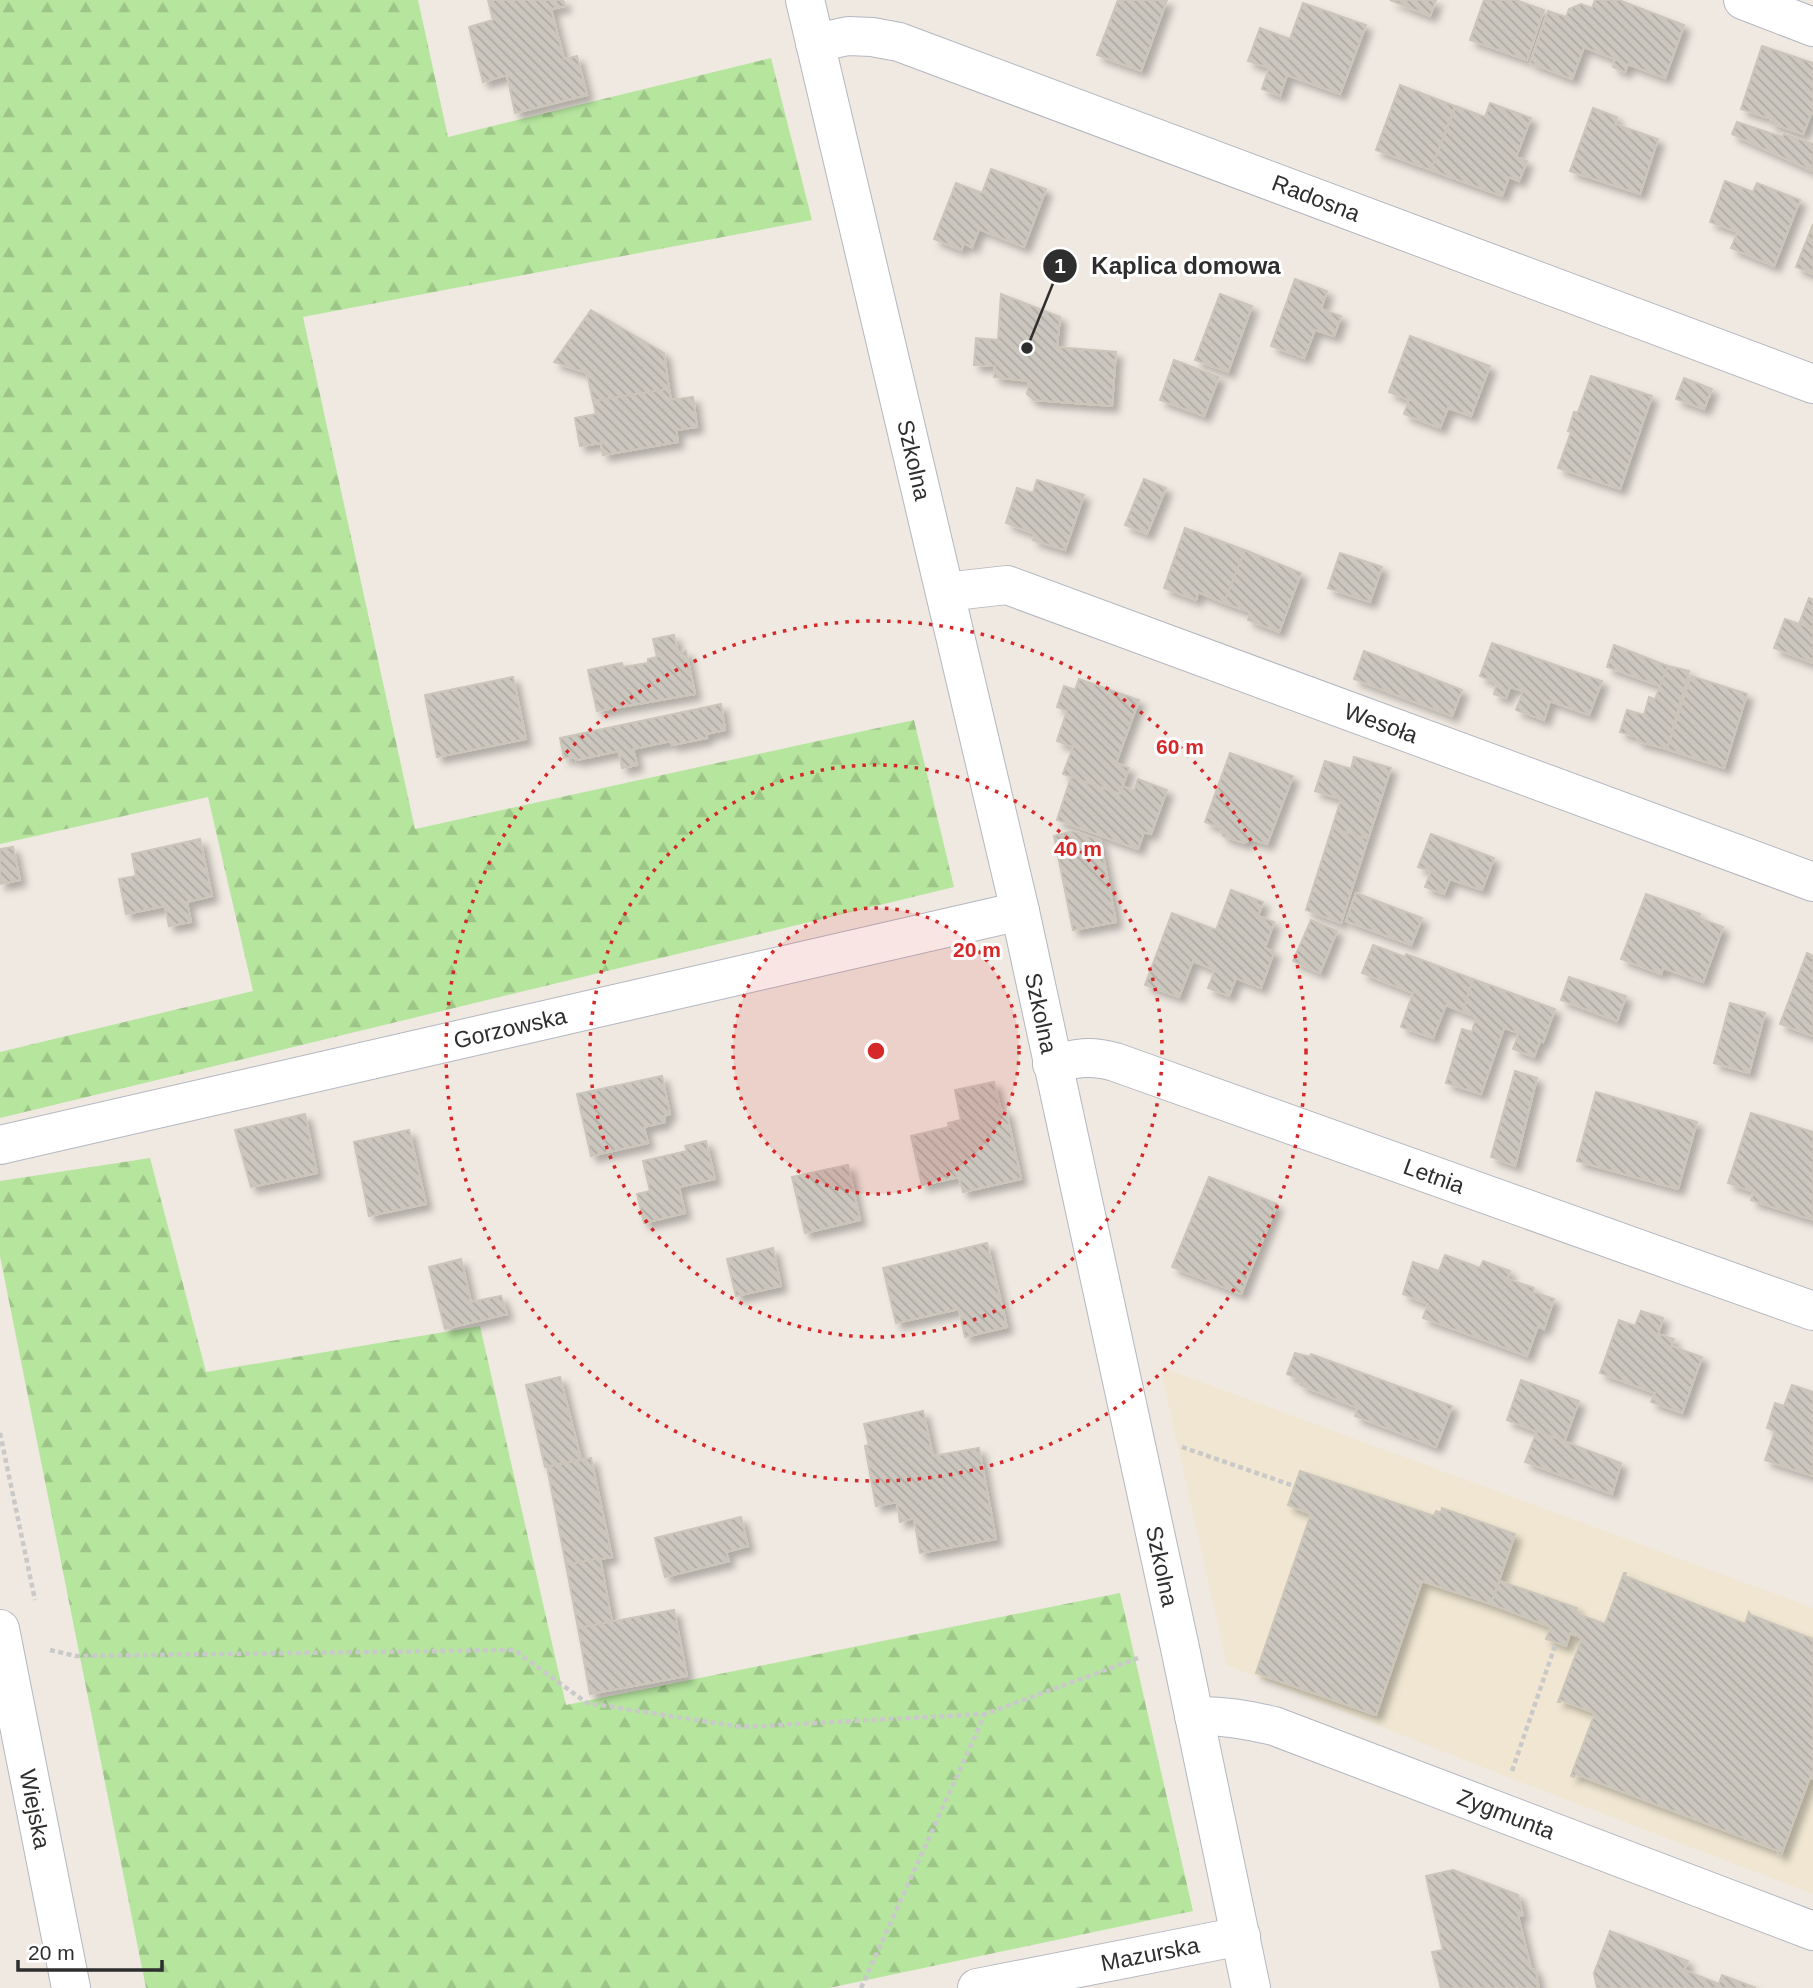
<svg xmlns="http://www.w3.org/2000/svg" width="1813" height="1988" font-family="Helvetica,sans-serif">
<defs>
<pattern id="forest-firs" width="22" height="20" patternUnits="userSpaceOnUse" patternTransform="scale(1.75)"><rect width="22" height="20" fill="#b6e59e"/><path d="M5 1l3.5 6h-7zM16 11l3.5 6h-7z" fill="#9dc588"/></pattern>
<pattern id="building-back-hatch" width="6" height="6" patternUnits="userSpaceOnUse" patternTransform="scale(1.75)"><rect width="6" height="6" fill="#cbc7bf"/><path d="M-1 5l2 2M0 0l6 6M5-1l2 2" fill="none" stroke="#afaba4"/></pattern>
<filter id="shadow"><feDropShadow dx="6" dy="6" stdDeviation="3.5" flood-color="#0004"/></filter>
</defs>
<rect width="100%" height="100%" fill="#efe9e1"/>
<polygon fill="#f0e6d1" points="1160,1367 1813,1608 1813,1894 1510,1778 1227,1665"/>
<g fill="url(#forest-firs)">
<polygon points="0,0 418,0 448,137 771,58 812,220 303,317 415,829 914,720 954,887 0,1118 0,1052 253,991 208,797 0,844"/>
<polygon points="150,1158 206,1372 480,1326 566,1705 1120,1593 1193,1911 829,1988 146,1988 0,1256 0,1181"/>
</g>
<g fill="url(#building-back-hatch)" stroke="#cbc5ba" stroke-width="2" filter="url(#shadow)">
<polygon points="488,0 563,0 565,6 551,9 564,59 577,56 587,95 515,113 507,75 483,82 469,27 493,20"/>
<polygon points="1118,0 1167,0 1141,71 1097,55"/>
<polygon points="1390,0 1436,0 1430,16"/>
<polygon points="1484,0 1516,0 1544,10 1527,60 1470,40"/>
<polygon points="1595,0 1619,0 1684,25 1665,78 1628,64 1625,72 1613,67 1615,59 1584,47 1572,79 1530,63 1548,11 1566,17 1569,9 1581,4 1592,8"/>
<polygon points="1303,3 1366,25 1340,94 1287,75 1280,96 1262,89 1269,68 1248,61 1260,28 1290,39"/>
<polygon points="1762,46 1813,63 1813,114 1811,114 1803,134 1770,123 1772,119 1741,109"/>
<polygon points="1400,85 1455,106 1431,170 1376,150"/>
<polygon points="1490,103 1531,118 1516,157 1527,161 1519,181 1509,177 1502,196 1431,170 1456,106 1485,117"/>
<polygon points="1593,108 1617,117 1615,124 1658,139 1640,194 1570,171"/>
<polygon points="1737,122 1782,137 1784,134 1813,144 1813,171 1732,134"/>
<polygon points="991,169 1046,189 1024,247 979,229 972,247 964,243 961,250 934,239 956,183 982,193"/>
<polygon points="1725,181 1753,192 1757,183 1800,200 1774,266 1731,248 1738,232 1710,222"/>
<polygon points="1813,224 1813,274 1796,267"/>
<polygon points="1295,279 1327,291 1321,309 1341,316 1334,336 1315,330 1304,358 1271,346"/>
<polygon points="1001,294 1060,317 1057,347 1116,352 1112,406 1034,400 1027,394 1029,381 994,377 995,366 974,365 976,338 998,340"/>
<polygon points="1220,294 1252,306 1228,372 1195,360"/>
<polygon points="591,310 664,353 669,389 593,401 587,373 554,362"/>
<polygon points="1410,336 1490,366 1471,416 1448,408 1440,428 1404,414 1409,400 1389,392"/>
<polygon points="1174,360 1219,377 1204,416 1160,400"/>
<polygon points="1591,376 1652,396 1620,489 1558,468 1571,432 1568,431 1574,412 1578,412"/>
<polygon points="1684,378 1712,389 1704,409 1676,399"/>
<polygon points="669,389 671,400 693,397 697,427 676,430 678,442 603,455 601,443 580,446 575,418 596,414 593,401"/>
<polygon points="1144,479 1166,488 1147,534 1125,525"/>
<polygon points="1037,480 1084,495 1065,550 1033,540 1035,534 1006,523 1017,488 1033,493"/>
<polygon points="1185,528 1245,550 1224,603 1198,592 1196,600 1164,588"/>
<polygon points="1245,550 1301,573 1279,632 1248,620 1250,612 1224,603"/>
<polygon points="1340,553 1382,567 1370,602 1328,588"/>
<polygon points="1809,598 1813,600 1813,629 1799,624"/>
<polygon points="1785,619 1813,629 1813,663 1774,648"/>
<polygon points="674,635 678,653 686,651 695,694 597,711 588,670 622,663 623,667 648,663 648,659 657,657 653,639"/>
<polygon points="1492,643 1602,681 1589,715 1550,701 1544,720 1516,710 1523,691 1510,687 1506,698 1494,694 1497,683 1480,676"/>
<polygon points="1614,645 1668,666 1660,686 1607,667"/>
<polygon points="1364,651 1462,690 1452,716 1354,679"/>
<polygon points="1668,666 1689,671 1667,749 1637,741 1638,737 1620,732 1627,710 1644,715 1649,697 1655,699"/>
<polygon points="1691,676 1747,694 1724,768 1667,749"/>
<polygon points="513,677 526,739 437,757 425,695"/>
<polygon points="1079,679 1139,700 1116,763 1129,768 1120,794 1063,774 1073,747 1057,741 1067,711 1057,707 1064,686 1075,690"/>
<polygon points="721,704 725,730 706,734 707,738 672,745 671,741 633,749 637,765 622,768 619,751 576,760 575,757 564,758 560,738"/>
<polygon points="1230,753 1293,776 1267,844 1251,839 1244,843 1223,836 1221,828 1205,822"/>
<polygon points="1354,757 1391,768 1368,839 1332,828 1341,799 1315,791 1325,761 1351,769"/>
<polygon points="1071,777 1120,794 1122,786 1134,791 1138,779 1167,790 1151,834 1144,832 1138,849 1057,820"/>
<polygon points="1332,828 1368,839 1341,923 1306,910"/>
<polygon points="1073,831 1100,840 1116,922 1073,930 1054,836"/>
<polygon points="1431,834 1494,858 1482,890 1450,879 1444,894 1425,887 1431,871 1418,867"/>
<polygon points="200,839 212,896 187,902 191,922 169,926 165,906 126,914 119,879 136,876 132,854"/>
<polygon points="13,847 20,880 0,884 0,849"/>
<polygon points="1231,890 1263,902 1258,916 1274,922 1265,948 1274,952 1261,988 1236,978 1229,996 1208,988 1215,970 1193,961 1179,997 1145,985 1172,913 1216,930"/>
<polygon points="1356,893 1422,918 1411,945 1346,921"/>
<polygon points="1646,894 1700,914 1699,918 1723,927 1703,982 1663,968 1661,974 1621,959"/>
<polygon points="1311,920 1337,931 1320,973 1293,961"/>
<polygon points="1373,945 1405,957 1406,954 1473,979 1463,1012 1446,1005 1433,1038 1401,1027 1413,993 1362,973"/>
<polygon points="1807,953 1813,956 1813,1036 1780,1024"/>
<polygon points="1569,977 1626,996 1617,1021 1561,1000"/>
<polygon points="1473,979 1555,1009 1543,1042 1540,1041 1534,1057 1513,1049 1519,1033 1504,1028 1481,1094 1446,1083 1462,1029 1472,1032 1476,1017 1463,1012"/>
<polygon points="1730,1003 1765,1013 1749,1073 1714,1063"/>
<polygon points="1515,1071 1537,1078 1515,1166 1491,1157"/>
<polygon points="662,1076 670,1114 664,1116 665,1122 644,1127 648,1143 591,1156 577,1094"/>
<polygon points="994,1082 1001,1111 1006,1110 1021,1179 963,1192 959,1177 922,1185 911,1136 949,1127 948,1123 961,1120 955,1090"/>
<polygon points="1596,1092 1697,1122 1678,1189 1577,1161"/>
<polygon points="1751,1113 1813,1132 1813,1220 1751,1200 1754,1192 1728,1183"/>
<polygon points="305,1114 317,1173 251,1187 235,1130"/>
<polygon points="409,1130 426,1204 369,1216 354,1142"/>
<polygon points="706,1141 715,1179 679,1187 685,1213 644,1223 637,1194 650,1191 643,1161 687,1151 685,1146"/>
<polygon points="848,1165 860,1220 805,1233 792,1177"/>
<polygon points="1209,1177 1277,1204 1241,1294 1172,1267"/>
<polygon points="987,1243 1007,1327 965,1337 959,1309 896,1323 883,1268"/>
<polygon points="773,1248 781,1286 736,1296 727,1259"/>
<polygon points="1445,1255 1480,1268 1483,1261 1510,1271 1507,1279 1534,1288 1533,1292 1554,1299 1544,1329 1538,1326 1527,1356 1423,1318 1428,1304 1403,1294 1413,1262 1439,1271"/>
<polygon points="461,1259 471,1302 501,1296 507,1314 445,1329 429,1267"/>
<polygon points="1641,1311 1663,1318 1658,1334 1674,1339 1671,1346 1702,1357 1682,1413 1651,1402 1655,1393 1600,1373 1619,1320 1635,1326"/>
<polygon points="1295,1353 1310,1357 1311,1354 1452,1406 1436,1447 1355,1416 1358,1408 1300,1385 1302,1380 1287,1374"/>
<polygon points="560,1377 581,1459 545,1467 526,1385"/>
<polygon points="1521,1380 1579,1401 1564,1442 1507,1420"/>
<polygon points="1792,1385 1813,1392 1813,1476 1765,1460 1775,1431 1767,1428 1775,1403 1784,1406"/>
<polygon points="923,1411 933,1456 979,1448 996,1539 920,1553 914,1518 900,1522 897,1502 876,1506 865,1446 869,1445 864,1424"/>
<polygon points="1537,1431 1621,1463 1612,1494 1525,1462"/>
<polygon points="591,1458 612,1557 566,1565 547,1467"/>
<polygon points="1300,1471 1434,1516 1436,1511 1441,1513 1442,1508 1515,1534 1491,1604 1422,1581 1376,1715 1256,1673 1311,1514 1288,1505"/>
<polygon points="741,1517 748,1546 726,1552 729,1561 665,1577 655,1538"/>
<polygon points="600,1558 612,1622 578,1628 566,1565"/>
<polygon points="1624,1573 1626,1573 1625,1576 1745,1624 1749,1612 1751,1615 1813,1639 1813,1779 1810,1777 1781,1855 1778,1854 1779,1851 1576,1774 1574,1777 1571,1776 1595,1713 1561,1700 1560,1702 1558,1702 1582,1638 1570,1633 1566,1646 1550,1640 1546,1639 1551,1627 1491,1604 1500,1581 1577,1608 1575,1613 1605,1624"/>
<polygon points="674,1610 687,1676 590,1694 578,1628"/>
<polygon points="1453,1870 1518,1895 1523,1915 1518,1916 1531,1969 1535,1969 1539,1988 1441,1988 1432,1952 1443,1950 1426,1876"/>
<polygon points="1610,1931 1688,1961 1684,1970 1719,1984 1722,1975 1756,1988 1597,1988 1594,1973"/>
</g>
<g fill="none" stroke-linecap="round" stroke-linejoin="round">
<defs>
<g id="minor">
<polyline points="805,0 1020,911 1180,1648 1251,1988"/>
<polyline points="1743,0 1813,27"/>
<polyline points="815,43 848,36 872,37 899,42 1813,384"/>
<polyline points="945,592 1007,585 1813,882"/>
<path d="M 1052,1064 C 1077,1058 1090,1055 1115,1062 L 1813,1311"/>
<polyline points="0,1145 1020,911"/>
<polyline points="0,1629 71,1988"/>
<path d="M 1194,1716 C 1222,1715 1247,1720 1274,1726 L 1813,1931"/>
<polyline points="977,1988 1241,1936"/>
</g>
</defs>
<use href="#minor" stroke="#b4b7c1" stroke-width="40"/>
<g stroke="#c9c9c9" stroke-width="4.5" stroke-dasharray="5 3.5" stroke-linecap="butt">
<polyline points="0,1433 35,1600"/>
<polyline points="1182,1447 1294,1486"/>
<polyline points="50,1650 76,1656 514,1650 587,1703 741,1727 985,1714 1138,1658"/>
<polyline points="1512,1771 1556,1643"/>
<polyline points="861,1988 985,1714"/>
</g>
<use href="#minor" stroke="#fff" stroke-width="38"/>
</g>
<circle cx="876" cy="1051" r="143" fill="#d62828" fill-opacity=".12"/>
<g fill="none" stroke="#d62828" stroke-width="3.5" stroke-dasharray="3.5 7">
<circle cx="876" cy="1051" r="143"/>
<circle cx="876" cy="1051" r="286"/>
<circle cx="876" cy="1051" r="430"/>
</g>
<g text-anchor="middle" stroke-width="6" stroke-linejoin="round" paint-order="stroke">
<g font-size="23" fill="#2e2e2e" stroke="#fff">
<text transform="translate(1316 198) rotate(21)" y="8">Radosna</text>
<text transform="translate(914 460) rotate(77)" y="8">Szkolna</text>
<text transform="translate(1381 723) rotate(20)" y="8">Wesoła</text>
<text transform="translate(1041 1013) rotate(78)" y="8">Szkolna</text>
<text transform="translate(510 1028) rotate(-13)" y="8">Gorzowska</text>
<text transform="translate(1434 1176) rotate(20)" y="8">Letnia</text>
<text transform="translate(1162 1566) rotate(78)" y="8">Szkolna</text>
<text transform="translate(35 1809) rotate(79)" y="8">Wiejska</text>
<text transform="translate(1506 1814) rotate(21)" y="8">Zygmunta</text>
<text transform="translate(1150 1954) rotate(-11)" y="8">Mazurska</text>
</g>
</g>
<circle cx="876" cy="1051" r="10" fill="#d62828" stroke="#fff" stroke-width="3.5"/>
<g font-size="21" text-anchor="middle" font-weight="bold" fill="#d62828" stroke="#fff" stroke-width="6" stroke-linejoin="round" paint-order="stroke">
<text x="1180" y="754">60 m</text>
<text x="1078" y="856">40 m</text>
<text x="977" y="957">20 m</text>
</g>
<path fill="none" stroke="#2e2e2e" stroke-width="2.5" d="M1027 348L1060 266"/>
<g fill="#2e2e2e" stroke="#fff" stroke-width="2.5">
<circle cx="1027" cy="348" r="7"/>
<circle cx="1060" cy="266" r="18"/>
</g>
<g font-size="21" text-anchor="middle" font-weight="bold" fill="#fff">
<text x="1060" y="273">1</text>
</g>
<g font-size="24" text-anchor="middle" font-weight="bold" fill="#2e2e2e" stroke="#fff" stroke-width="6" stroke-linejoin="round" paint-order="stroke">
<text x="1186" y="274">Kaplica domowa</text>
</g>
<path d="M18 1960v10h144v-10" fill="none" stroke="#2e2e2e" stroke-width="3.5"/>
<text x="28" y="1960" font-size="21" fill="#2e2e2e" stroke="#ffffff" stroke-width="5" paint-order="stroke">20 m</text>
</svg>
